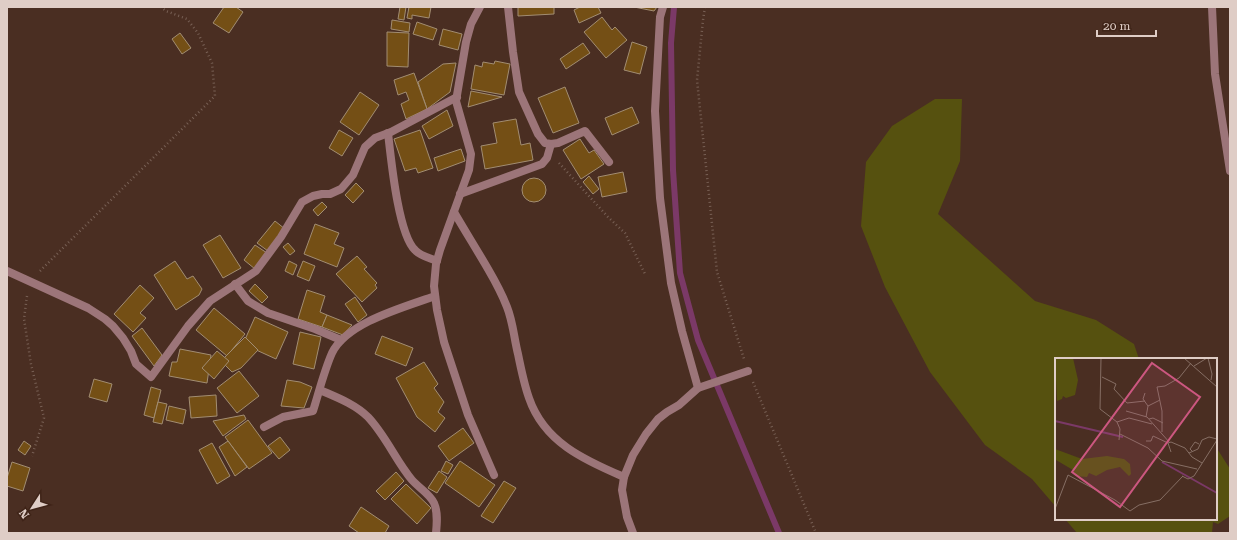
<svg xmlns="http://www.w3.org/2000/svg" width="1237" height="540" font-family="'Roboto Serif',serif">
<rect width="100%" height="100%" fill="#4a2e22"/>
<g fill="#56510f">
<polygon points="935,99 962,99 960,161 938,214 1035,301 1096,320 1134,344 1139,359 1056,359 1056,507 1032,479 985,445 930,372 885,287 861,226 866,162 892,126"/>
<polygon points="1216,447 1230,469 1230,516 1218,524 1213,522 1212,533 1077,533 1065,519 1216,519"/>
</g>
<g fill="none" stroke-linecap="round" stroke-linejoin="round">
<polyline stroke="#7b3967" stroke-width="6" points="674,7 671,43 673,170 680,273 698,340 779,533"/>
</g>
<g fill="#744f15" stroke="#a28d72">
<polygon points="224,7 236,7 243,12 229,33 213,23"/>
<polygon points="400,7 406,7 404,20 398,19"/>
<polygon points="409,7 431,7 429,18 412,15 412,19 407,18"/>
<polygon points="518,7 554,7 554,14 518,16"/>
<polygon points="580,7 598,7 601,13 579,23 574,10"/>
<polygon points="634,7 657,7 654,11"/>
<polygon points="602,17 612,30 615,27 627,40 606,58 584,32"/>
<polygon points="392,20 410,23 409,32 391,29"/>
<polygon points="417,22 437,29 433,40 413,34"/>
<polygon points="443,29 462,34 458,50 439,45"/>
<polygon points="387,32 409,33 408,67 387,66"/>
<polygon points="180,33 191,48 182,54 172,39"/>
<polygon points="632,42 647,47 640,74 624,70"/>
<polygon points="583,43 590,53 566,69 560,59"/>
<polygon points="495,61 510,64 504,95 471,89 475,65 482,67 483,62 494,64"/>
<polygon points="456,63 450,92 427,109 418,82 443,64"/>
<polygon points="414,73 427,109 406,119 401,104 409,100 406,92 398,95 394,80"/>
<polygon points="565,87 579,123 553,133 538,98"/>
<polygon points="471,91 502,97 468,107"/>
<polygon points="360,92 379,105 359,135 340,122"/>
<polygon points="632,107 639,123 612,135 605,118"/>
<polygon points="447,110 453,126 429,139 422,126"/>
<polygon points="516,119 521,145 530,143 533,160 485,169 481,146 497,143 493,123"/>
<polygon points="339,130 353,138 342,156 329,148"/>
<polygon points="420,130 433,168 418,173 416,168 405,171 394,139"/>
<polygon points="580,139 589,153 594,150 604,164 581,179 563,150"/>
<polygon points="461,149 465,161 438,171 434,158"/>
<polygon points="623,172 627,192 602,197 598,177"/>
<polygon points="589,176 599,189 593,194 583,182"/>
<circle cx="534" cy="190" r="12"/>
<polygon points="356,183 364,191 353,203 345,195"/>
<polygon points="322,202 327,207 318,216 313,210"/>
<polygon points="275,221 285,229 268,251 257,243"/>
<polygon points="315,224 339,233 334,244 344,248 337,267 304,254"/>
<polygon points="220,235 241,268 223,278 203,245"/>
<polygon points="288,243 295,251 290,255 283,247"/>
<polygon points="255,245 267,253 255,269 244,260"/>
<polygon points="357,256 367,267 364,269 377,283 375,285 377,288 362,302 336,274"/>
<polygon points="175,261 187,279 193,276 202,289 199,295 176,310 154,275"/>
<polygon points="289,261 297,265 293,275 285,271"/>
<polygon points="303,261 315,266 309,281 297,276"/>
<polygon points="255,284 268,297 262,303 249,291"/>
<polygon points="140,285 154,298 140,313 146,318 133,332 114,314"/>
<polygon points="307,290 325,296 320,312 327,315 322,327 298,319"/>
<polygon points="355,297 367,315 358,322 345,304"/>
<polygon points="214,308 245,334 227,356 196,330"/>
<polygon points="327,315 352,325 343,335 322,327"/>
<polygon points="255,317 288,332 276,359 243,344"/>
<polygon points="142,328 162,355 154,366 132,336"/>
<polygon points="300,332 321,337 314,369 293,364"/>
<polygon points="382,336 413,348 406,366 375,354"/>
<polygon points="245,337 258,350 241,368 232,372 221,361"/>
<polygon points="180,349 211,355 207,383 169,376 172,362 177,362"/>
<polygon points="217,351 229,361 214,379 202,368"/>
<polygon points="424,362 438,384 434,388 444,402 438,412 445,418 435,432 417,417 396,378"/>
<polygon points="239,371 259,396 237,413 217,388"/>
<polygon points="94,379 112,384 107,402 89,397"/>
<polygon points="287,380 300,382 312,387 304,408 281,406"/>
<polygon points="151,387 161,390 154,418 144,415"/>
<polygon points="216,395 217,416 191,418 189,397"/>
<polygon points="158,402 167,404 162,424 153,422"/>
<polygon points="169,406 186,410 183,424 166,420"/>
<polygon points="244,415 246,419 223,436 213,421"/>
<polygon points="248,420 272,453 249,469 225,437"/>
<polygon points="463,428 474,443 449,461 438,446"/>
<polygon points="280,437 290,450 279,459 268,446"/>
<polygon points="24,441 31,446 25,455 18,450"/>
<polygon points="228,441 247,467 235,476 219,447"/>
<polygon points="212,443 230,476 217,484 199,450"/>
<polygon points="446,461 453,465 448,474 441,471"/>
<polygon points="460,461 495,485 479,507 445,483"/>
<polygon points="12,462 30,468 23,491 7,486 7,478"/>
<polygon points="439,471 447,477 437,493 428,488"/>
<polygon points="396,472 404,481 385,500 376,491"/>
<polygon points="504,481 516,488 493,523 481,516"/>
<polygon points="406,484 431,508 417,524 391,499"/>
<polygon points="361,507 389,526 385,533 359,533 349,526"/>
</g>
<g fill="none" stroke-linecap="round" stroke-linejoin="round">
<g stroke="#786055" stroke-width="2.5" stroke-dasharray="1 3" stroke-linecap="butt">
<polyline points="705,7 703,20 697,80 717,272 744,359"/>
<polyline points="559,163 608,217 625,233 645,274"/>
<polyline points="40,271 215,96 212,63 198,33 187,19 166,11 161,7"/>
<polyline points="27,296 24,319 31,364 44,418 32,456"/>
<polyline points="753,382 816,533"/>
</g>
<g stroke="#9c7579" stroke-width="8">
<polyline points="663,7 660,17 655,111 660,198 671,283 682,331 698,388"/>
<path d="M 454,212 C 465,231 477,250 488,269 C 495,281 502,294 507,307 C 513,322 514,338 518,354 C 521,369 524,384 529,398 C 544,442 584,460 624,477"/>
<polyline points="235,284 248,301 268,313 315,329 341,340"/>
</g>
<g stroke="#9c7579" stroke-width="8">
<polyline points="480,7 471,24 466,42 456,101 471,154 469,170 440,250 436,264 434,286 437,310 444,342 468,415 494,475"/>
<polyline points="508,7 513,52 519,92 538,134 545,143 551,144 558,143 585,131 609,162"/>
<polyline points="1212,7 1215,74 1230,171"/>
<path d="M 388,133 C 391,158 398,234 415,250 C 420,256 430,258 437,261"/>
<polyline points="460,194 542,164 547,158 551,144"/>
<polyline points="7,271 88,308 105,319 113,326 123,338 131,351 136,364 151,377 188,326 210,301 256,271 281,237 302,202 313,196 322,194 330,194 341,189 353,175 365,147 375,138 391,132 457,97"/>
<path d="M 320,390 C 336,397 355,404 368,417 C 386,436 396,461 412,480 C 419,488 430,494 434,503 C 438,512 437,523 436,533"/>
<path d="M 264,427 L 283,417 L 313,411 C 319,392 324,371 332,353 C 347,322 405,307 435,296"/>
<polyline points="633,533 627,517 622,490 624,477 633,455 646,434 658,419 667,412 679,405 698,388 748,371"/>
</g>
</g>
<g transform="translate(1055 358)">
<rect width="162" height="162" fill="#4a2e22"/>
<path d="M 0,0 L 18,0 L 23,22 L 20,37 L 11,40 L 8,38 L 7,41 L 2,43 ZM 0,91 L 27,101 L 52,98 L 69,101 L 75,106 L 76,116 L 74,118 L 65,109 L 52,112 L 41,118 L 34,115 L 32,119 L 20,118 L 18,112 L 1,102 Z" fill="#56510f"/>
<path fill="none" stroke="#7b3967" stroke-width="2" d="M 0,63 L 68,79M 107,104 L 162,135"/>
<path fill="none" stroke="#866e64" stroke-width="1" d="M 46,0 L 45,51 L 62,64 L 65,71 L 64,82M 129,0 L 162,29M 153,0 L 157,16 L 156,22M 139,8 L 152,0M 47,19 L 61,26 L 59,31 L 72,45 L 90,43M 90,35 L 88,41 L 93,48 L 91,59M 93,48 L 105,42M 71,53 L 92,59 L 115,85M 94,61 L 98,60 L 108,65M 62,64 L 74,60 L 97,66M 107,74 L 107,53 L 102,29 L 110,28 L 124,20 L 136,5M 65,76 L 93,90 L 107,103 L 142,111M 91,83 L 96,83 L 98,78 L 113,85M 137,93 L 135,91 L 140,84 L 144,86M 116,94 L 113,85 L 116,84 L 130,90 L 137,99 L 147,105M 134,95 L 143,91 L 147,82 L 154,79 L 162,81M 127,118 L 133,121 L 139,118 L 162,82M 0,151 L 13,117 L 60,142 L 75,153 L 84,147 L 105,142 L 128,118"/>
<path fill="#cc5780" fill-opacity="0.15" stroke="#cc5780" stroke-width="2" d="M 97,5 L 145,39 L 65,149 L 17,114 Z"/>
<rect width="162" height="162" fill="none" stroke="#dfcdc6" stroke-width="2"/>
</g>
<rect width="1237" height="540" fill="none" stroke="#dfcdc6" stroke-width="16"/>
<g transform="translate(32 508) rotate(234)" stroke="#3f2418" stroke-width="3" paint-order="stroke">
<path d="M0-3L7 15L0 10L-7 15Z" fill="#dfcdc6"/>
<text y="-6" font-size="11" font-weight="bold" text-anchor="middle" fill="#dfcdc6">N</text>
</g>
<path d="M1097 30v6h59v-6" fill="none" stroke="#dfcdc6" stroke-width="2"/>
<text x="1103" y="30" font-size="12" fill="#dfcdc6" stroke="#3f2418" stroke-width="3" paint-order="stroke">20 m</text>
</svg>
